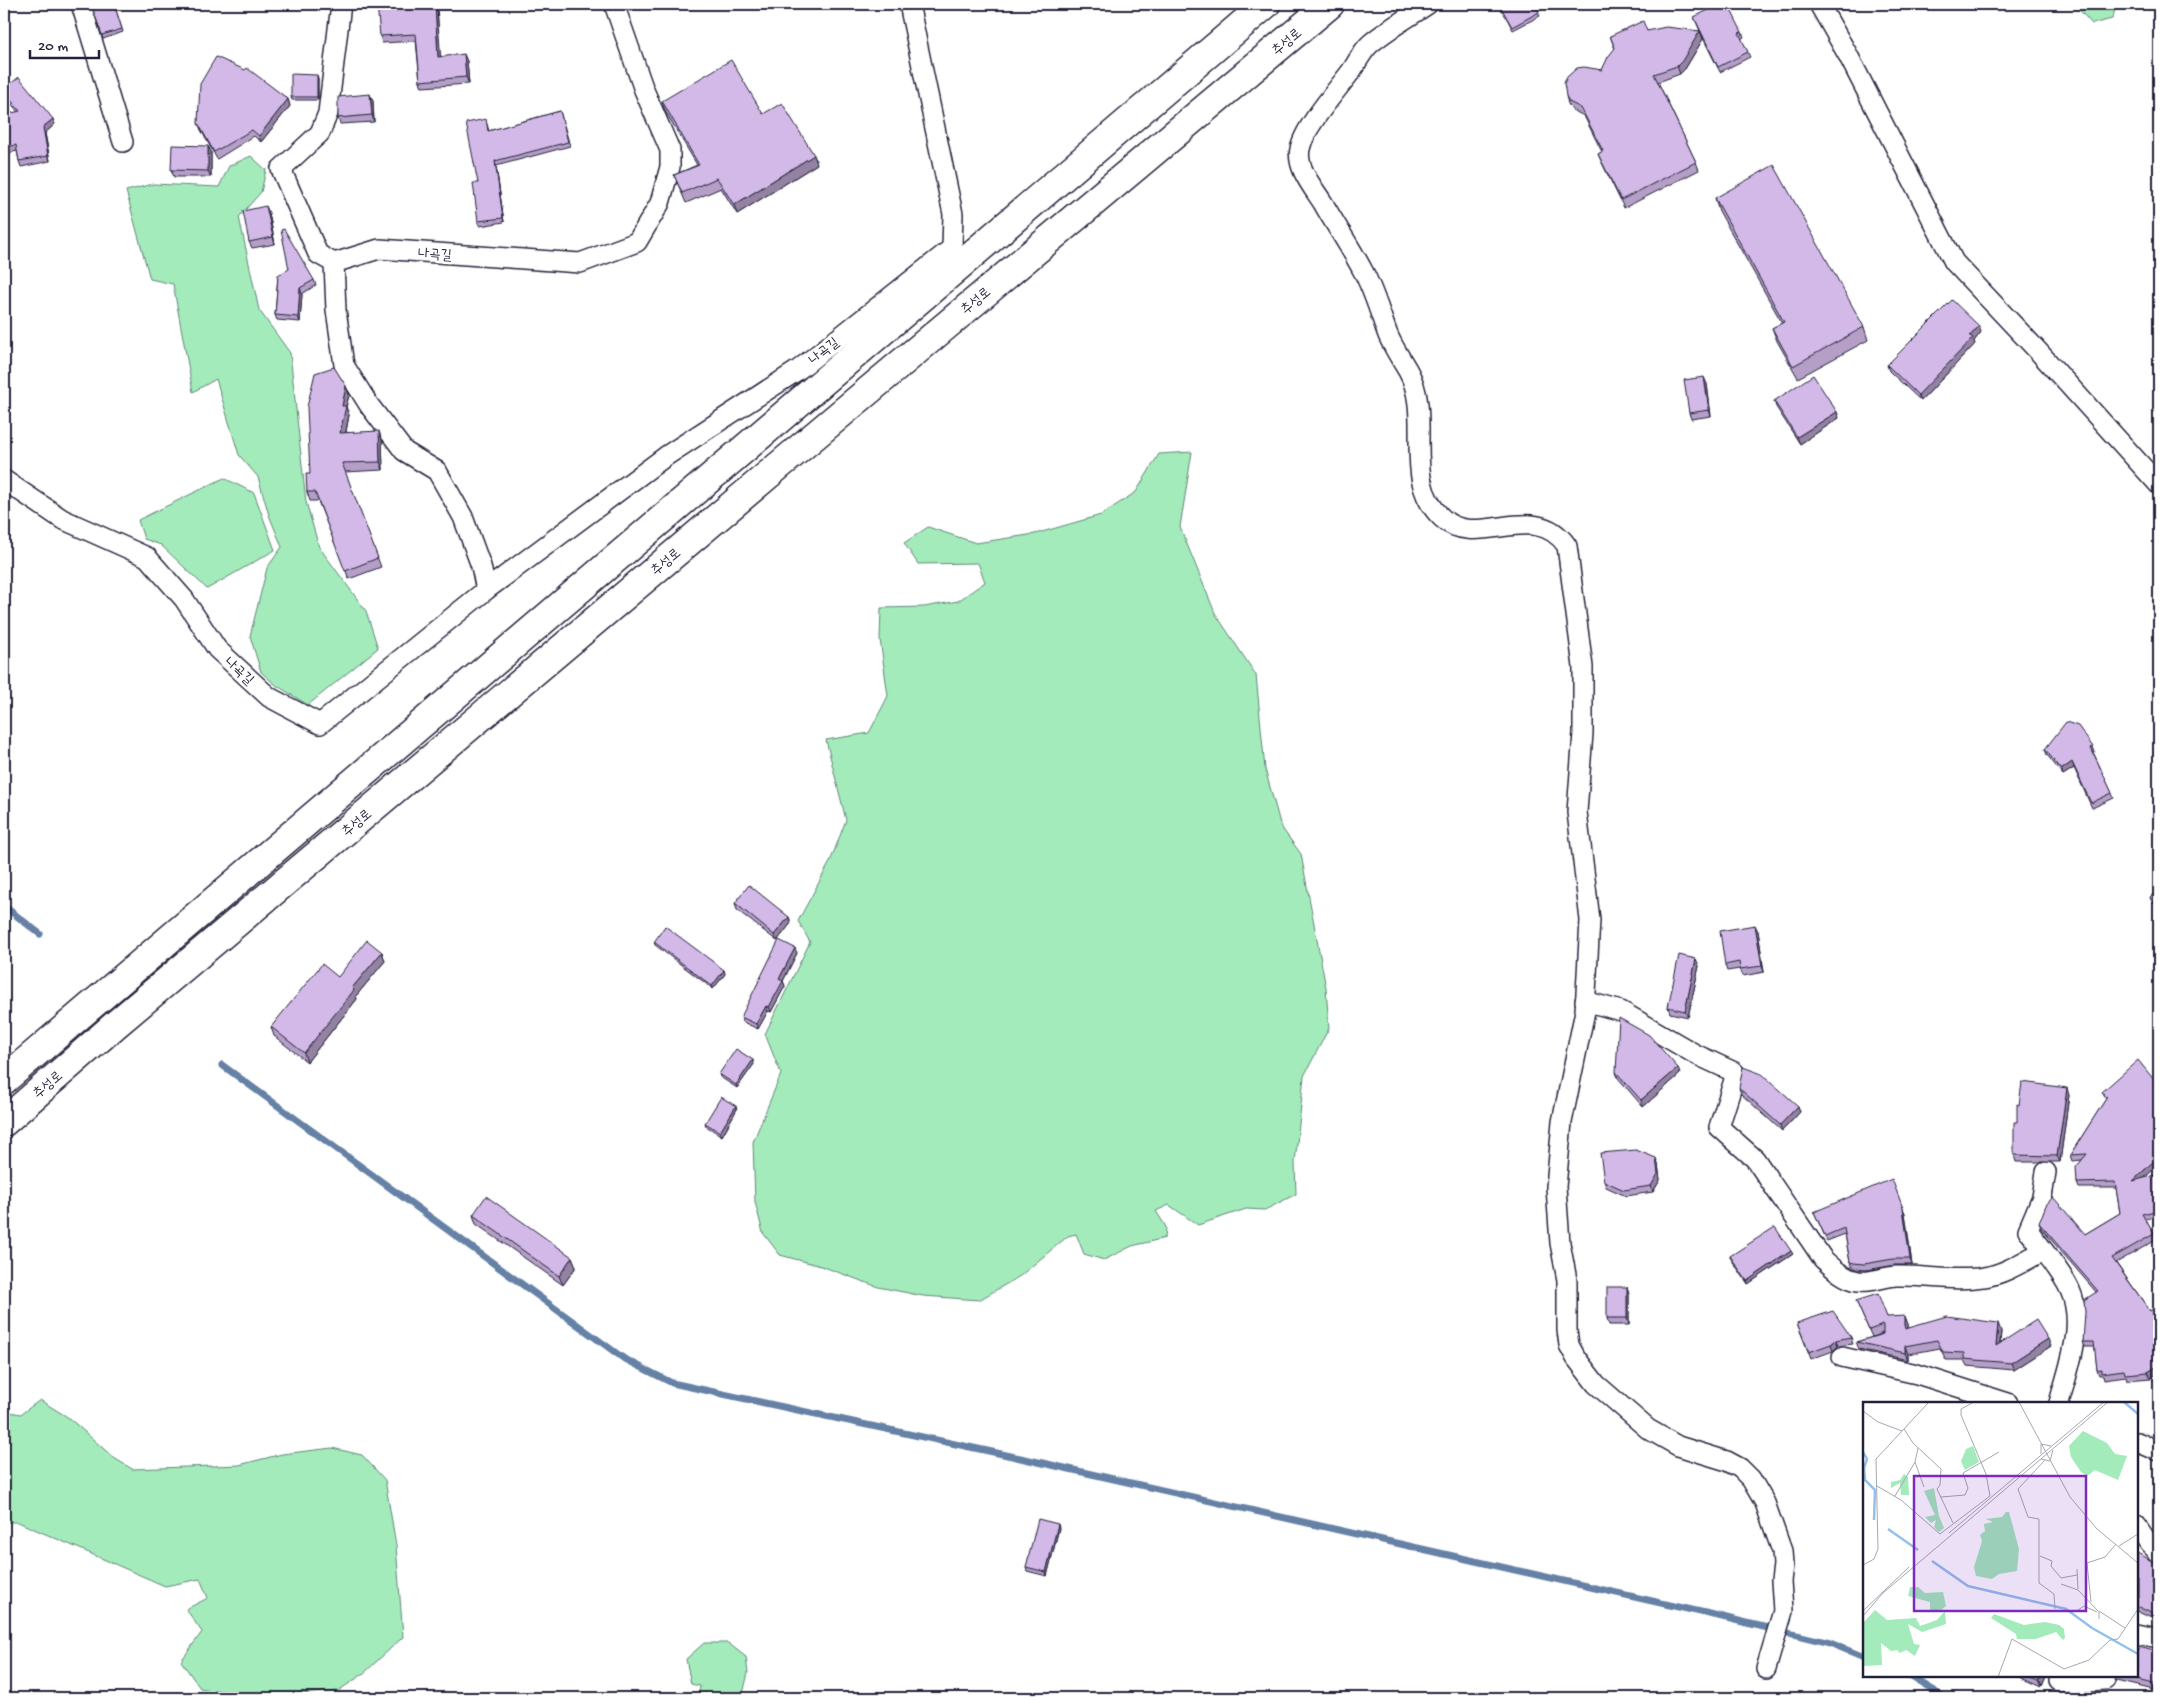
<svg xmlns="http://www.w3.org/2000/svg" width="2163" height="1702" font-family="'Gochi Hand','Poor Story',sans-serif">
<rect width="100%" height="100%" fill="#fff"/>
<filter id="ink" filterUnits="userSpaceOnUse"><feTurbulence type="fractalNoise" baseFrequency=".02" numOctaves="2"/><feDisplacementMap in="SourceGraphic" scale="10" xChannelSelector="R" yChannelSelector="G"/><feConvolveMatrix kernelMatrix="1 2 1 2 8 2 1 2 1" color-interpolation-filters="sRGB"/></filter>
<g filter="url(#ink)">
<g fill="#a3ebba" stroke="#62867a">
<polygon points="2074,4 2117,4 2112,19 2092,24"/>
<polygon points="251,156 266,170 261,192 239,217 259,310 290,353 306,502 319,547 366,611 378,648 308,705 276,685 261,672 250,636 267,568 282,547 269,515 258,477 239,455 216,379 193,392 173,284 150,279 126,191 153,184 219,187 229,166"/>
<polygon points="1192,452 1180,527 1215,613 1256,675 1265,769 1281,827 1301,854 1326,988 1329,1028 1304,1076 1295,1163 1296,1194 1265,1210 1246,1209 1198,1225 1169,1205 1156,1211 1166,1227 1165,1238 1132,1246 1104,1260 1084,1254 1076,1234 1068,1236 1020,1276 979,1300 923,1296 878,1287 821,1266 780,1255 763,1233 755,1202 753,1142 781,1074 765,1034 810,942 798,921 830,862 846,820 826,740 869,733 888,696 880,639 881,608 924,607 958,601 985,582 978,563 918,564 904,543 928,527 976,543 1035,534 1101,515 1136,492 1159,454"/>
<polygon points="224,478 254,493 275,550 207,589 161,545 144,539 138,520"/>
<polygon points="40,1400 69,1418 114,1458 132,1469 239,1465 282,1454 332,1448 362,1455 385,1480 396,1545 403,1637 363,1674 338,1691 263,1697 200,1688 181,1661 202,1632 186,1609 208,1598 200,1579 165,1586 18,1522 4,1522 4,1411 21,1414"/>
<polygon points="704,1643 728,1643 746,1657 748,1673 742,1698 698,1698 700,1686 691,1684 686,1659"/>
</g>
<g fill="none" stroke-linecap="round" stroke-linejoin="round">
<g stroke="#6681a6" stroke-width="7">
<polyline points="4,906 40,934"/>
<polyline points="222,1065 623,1358 672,1383 1025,1459 1714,1615 1830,1643 1864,1657"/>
<polyline points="1910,1676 1946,1698"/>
</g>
<defs>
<g id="minor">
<polyline points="81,4 123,142"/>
<polyline points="341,4 328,113 320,133 281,169 318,254 334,263 336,310 344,365 369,405 404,451 437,471 463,517 481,566 486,590"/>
<path d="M 1428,4 C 1411,16 1383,32 1369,45 C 1362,52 1357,62 1352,70 C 1338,89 1304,127 1300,149 C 1296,168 1313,187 1323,203 C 1336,226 1351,248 1363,271 C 1374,291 1380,314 1388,335 C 1393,347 1401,359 1408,371 C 1434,417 1400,479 1442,518 C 1476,551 1535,498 1567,546 L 1583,667 L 1583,733 L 1577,812 L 1590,920 L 1585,1011 L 1562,1122 L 1556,1187 L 1560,1243 L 1567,1280 L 1567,1330 L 1569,1345 L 1576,1358 L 1596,1384 L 1648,1429 L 1678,1446 L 1727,1461 L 1740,1468 L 1751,1479 L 1765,1503 L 1782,1551 L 1783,1565 L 1781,1581 L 1783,1611 L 1766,1669"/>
<polyline points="1819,4 1848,55 1954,262 2038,351 2159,485"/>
<polyline points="334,263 379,249 580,263 637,242 660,203 670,167 670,150 644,90 614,4"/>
<polyline points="4,480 62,519 147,557 184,599 217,649 269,697 320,724 486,590 666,456 798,370 952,248 953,214 909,4"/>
<path d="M 1585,1001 L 1621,1011 L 1695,1054 L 1734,1072 L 1734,1080 L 1719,1127 L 1755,1159 L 1823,1259 C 1833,1268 1844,1279 1858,1281 C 1870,1283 1883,1277 1896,1276 C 1925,1275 1955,1282 1984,1277 C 2005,1274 2024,1261 2043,1251"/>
<path d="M 2046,1172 L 2042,1197 L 2028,1230 C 2041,1248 2061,1270 2070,1290 C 2086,1325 2068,1369 2059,1403"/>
<polyline points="1842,1357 1917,1374 2008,1403"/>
<polyline points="2137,1442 2159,1451"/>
<polyline points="2137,1526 2149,1544 2159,1554"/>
<polyline points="2137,1634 2159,1638"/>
<polyline points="2059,1682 2106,1680 2107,1676"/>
</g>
<g id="primary">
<polyline points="4,1080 1266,4"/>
<polyline points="4,1122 115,1025 769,474 1330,4"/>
</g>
</defs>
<use href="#minor" stroke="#22223b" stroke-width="22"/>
<use href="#primary" stroke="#22223b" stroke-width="31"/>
<use href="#minor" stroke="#fff" stroke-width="19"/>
<use href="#primary" stroke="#fff" stroke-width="28"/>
</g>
<g fill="#b59fc7" stroke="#22223b">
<polygon points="91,4 114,4 123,32 103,39"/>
<polygon points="384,4 436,4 437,7 440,56 467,61 469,84 422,87 420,81 416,41 382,43 380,36"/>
<polygon points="1499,4 1534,4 1540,16 1513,30"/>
<polygon points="1694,17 1742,32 1744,37 1741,39 1750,57 1720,72 1701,34 1703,39 1685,69 1680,74 1658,82 1696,162 1699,170 1624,208 1601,161 1598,154 1602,152 1584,116 1572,110 1568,104 1566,96 1602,70 1615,49 1610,36 1647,31 1700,31"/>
<polygon points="245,70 288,99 290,106 261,142 254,136 217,159 201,130 198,123"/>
<polygon points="318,78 318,100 292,100 291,97"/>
<polygon points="4,92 53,119 55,124 45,133 50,161 21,167 19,161 17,151 4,154 4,115 18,112 5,96"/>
<polygon points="373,101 374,122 340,124 338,118"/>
<polygon points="662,101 763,114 814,155 817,164 737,214 721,188 686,203 674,175 697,165 665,111"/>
<polygon points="560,111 570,146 496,166 504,222 480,226 478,221 478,183 487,124 489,131"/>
<polygon points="208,146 211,152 211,177 174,177 171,170"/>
<polygon points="1715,198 1864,327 1868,340 1798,378 1777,341 1772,328 1782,323 1719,211"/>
<polygon points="269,213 275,244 252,248 249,242"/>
<polygon points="278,275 314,280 316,285 302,294 300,322 277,320 275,315"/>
<polygon points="1981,332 1974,341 1975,344 1921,401 1889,371 1887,365"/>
<polygon points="1707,384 1711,416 1691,419 1689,413"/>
<polygon points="346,386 349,395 346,407 349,415 346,432 382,440 383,470 345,472 381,567 349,579 318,501 310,501 307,492 310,474"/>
<polygon points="1774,401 1837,412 1839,418 1800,444 1776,407"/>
<polygon points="2045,749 2095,752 2094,754 2114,798 2092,808 2074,768 2063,775 2047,755"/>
<polygon points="2159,890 2159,910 2151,900 2150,897"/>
<polygon points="735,903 789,917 791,923 777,941 737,910"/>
<polygon points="1758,931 1764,972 1743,976 1740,969 1727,971 1725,965"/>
<polygon points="654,942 724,970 725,974 713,989 655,945"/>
<polygon points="382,952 385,961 356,996 357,999 307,1062 274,1036 271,1027 338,977"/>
<polygon points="797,953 783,981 785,986 771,1012 768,1011 758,1029 743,1022 741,1017"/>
<polygon points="1696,959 1699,966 1688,1017 1670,1013 1668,1007"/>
<polygon points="754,1064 737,1088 720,1077 719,1074"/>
<polygon points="1616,1072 1680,1074 1643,1107 1618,1078"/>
<polygon points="2159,1086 2159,1164 2144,1178 2159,1174 2159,1216 2146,1219 2154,1234 2156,1240 2116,1263 2150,1311 2159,1305 2159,1372 2151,1378 2127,1380 2126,1376 2104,1379 2103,1375 2099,1375 2097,1370 2095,1347 2085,1347 2083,1342 2096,1292 2041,1228 2039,1223 2085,1234 2120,1213 2116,1188 2079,1188 2077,1183 2082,1160 2072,1161 2070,1155 2106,1099 2102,1092"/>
<polygon points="1739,1088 1798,1106 1800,1112 1782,1131 1741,1094"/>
<polygon points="2069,1095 2060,1162 2016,1162 2014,1155 2017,1122"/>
<polygon points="737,1109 722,1136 706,1126 705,1123"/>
<polygon points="1658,1164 1660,1180 1653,1192 1626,1196 1606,1187 1604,1181"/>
<polygon points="1814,1212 1905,1213 1912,1265 1895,1265 1866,1270 1856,1269 1852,1267 1850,1262 1845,1234 1827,1241"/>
<polygon points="473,1215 572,1257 576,1267 563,1285 476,1224"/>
<polygon points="1793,1254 1748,1284 1731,1259 1730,1256"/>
<polygon points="1627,1287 1629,1293 1629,1325 1609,1325 1607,1318"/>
<polygon points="1856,1301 1887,1317 1908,1324 1908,1327 2001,1331 2000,1344 2051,1346 2014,1370 1967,1366 1964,1360 1946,1360 1940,1348 1908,1354 1908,1360 1859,1349 1856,1342 1883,1334 1883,1333 1872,1337"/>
<polygon points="1797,1323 1851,1337 1853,1344 1838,1346 1833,1351 1811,1359"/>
<polygon points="1059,1528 1047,1576 1027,1571 1026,1567"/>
<polygon points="2137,1554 2156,1584 2159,1586 2159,1621 2137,1611"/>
<polygon points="2159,1651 2159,1691 2117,1681 2116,1676 2137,1676"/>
<polygon points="2018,1676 2046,1676 2041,1688 2019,1678"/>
</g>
<g fill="#9482a2" stroke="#22223b">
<polygon points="435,4 436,4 437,7 441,63 438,57"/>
<polygon points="1700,31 1703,39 1685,69 1680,74 1677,66"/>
<polygon points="464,54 467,61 469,84 466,77"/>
<polygon points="317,75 318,78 318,100 317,97"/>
<polygon points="370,94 373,101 374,122 372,115"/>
<polygon points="288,99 290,106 261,142 259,136"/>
<polygon points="53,119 55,124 45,133 50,161 48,156 43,127"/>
<polygon points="208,146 211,152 211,177 208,171"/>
<polygon points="814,155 817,164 737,214 734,205"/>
<polygon points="495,161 496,166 504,222 503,218"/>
<polygon points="266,206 269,213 275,244 273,237"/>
<polygon points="300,288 302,294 300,322 298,317"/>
<polygon points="1979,326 1981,332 1974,341 1975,344 1921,401 1918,395"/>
<polygon points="1704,377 1707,384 1711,416 1709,410"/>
<polygon points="346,386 349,395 346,407 349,415 344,441 340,433 342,406"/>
<polygon points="1837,412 1839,418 1800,444 1797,437"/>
<polygon points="379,431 382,440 383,470 380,462"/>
<polygon points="2093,747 2095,752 2093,754 2091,748"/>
<polygon points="2072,762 2074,768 2063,775 2061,770"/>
<polygon points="789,917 791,923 777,941 774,935"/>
<polygon points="1755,925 1758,931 1764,972 1762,966"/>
<polygon points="795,948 797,953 783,981 785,986 771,1012 769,1007 779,979"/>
<polygon points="382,952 385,961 356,996 357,999 307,1062 304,1053 352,988"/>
<polygon points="1696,959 1699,966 1688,1017 1685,1011"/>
<polygon points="724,970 725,974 713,989 712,986"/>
<polygon points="766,1006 768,1011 758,1029 756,1024"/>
<polygon points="753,1060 754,1064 737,1088 736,1085"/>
<polygon points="1678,1068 1680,1074 1643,1107 1641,1100"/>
<polygon points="2067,1088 2069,1095 2060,1162 2057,1156"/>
<polygon points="736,1106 737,1109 722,1136 720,1132"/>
<polygon points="1798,1106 1800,1112 1782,1131 1780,1125"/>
<polygon points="2159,1156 2159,1164 2135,1187 2133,1181"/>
<polygon points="1656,1158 1658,1164 1660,1180 1653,1192 1651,1186"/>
<polygon points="1903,1208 1905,1213 1912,1265 1910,1259"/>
<polygon points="1791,1251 1793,1254 1748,1284 1747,1281"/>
<polygon points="572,1257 576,1267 563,1285 559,1276"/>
<polygon points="1627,1287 1629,1293 1629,1325 1627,1318"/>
<polygon points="1905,1316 1908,1324 1908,1335 1905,1328"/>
<polygon points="1998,1323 2001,1331 1999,1354 1996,1346"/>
<polygon points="2048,1339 2051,1346 2014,1370 2011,1363"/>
<polygon points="1836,1340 1838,1346 1833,1351 1831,1344"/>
<polygon points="1905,1346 1908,1354 1908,1360 1905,1353"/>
<polygon points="2159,1365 2159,1372 2151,1378 2148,1372"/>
<polygon points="1058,1524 1059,1528 1047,1576 1046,1572"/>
<polygon points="2159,1568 2159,1578 2154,1588 2152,1582"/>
<polygon points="2041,1676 2046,1676 2041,1688 2038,1681"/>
</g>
<g fill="#d3b9e7" stroke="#22223b">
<polygon points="91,4 114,4 122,29 102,35"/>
<polygon points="377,4 435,4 438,57 464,54 466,77 420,81 416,34 380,36"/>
<polygon points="1499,4 1534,4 1539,12 1512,27"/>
<polygon points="1721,4 1728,4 1742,32 1739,33 1748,52 1718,67 1694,17"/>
<polygon points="1643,21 1647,31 1666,27 1700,31 1682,61 1677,66 1654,74 1696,162 1621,200 1598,154 1603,151 1581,108 1569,102 1566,96 1564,83 1567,77 1577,68 1584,67 1602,70 1608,57 1615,48 1610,36"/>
<polygon points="216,57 245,70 247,68 288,99 259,136 252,130 214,152 198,123 200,84"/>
<polygon points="731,60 763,114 782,103 814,155 734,205 717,178 682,193 674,175 699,165 662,101"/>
<polygon points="291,74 317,75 317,97 291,97"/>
<polygon points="19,77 53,119 43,127 48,156 19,161 16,145 4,148 4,115 20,111 4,92 4,89"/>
<polygon points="370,94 372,115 338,118 338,97"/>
<polygon points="560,111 568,142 495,161 503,218 478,221 473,183 478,183 466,123 486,119 488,131"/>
<polygon points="172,145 208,146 208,171 171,170"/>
<polygon points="1774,165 1864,327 1793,366 1772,328 1784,322 1715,198"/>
<polygon points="266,206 273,237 249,242 243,211"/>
<polygon points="284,229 314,280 300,288 298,317 275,315 278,275 289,269 281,230"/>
<polygon points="1952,300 1979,326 1970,336 1973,338 1918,395 1887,365"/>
<polygon points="334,367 346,386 342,406 346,406 340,433 379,431 380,462 342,463 378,558 345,571 315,492 307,492 306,474 310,474 307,407 315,373"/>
<polygon points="1813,375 1837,412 1797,437 1774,401"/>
<polygon points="1704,377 1709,410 1689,413 1684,380"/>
<polygon points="2066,722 2078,726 2093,747 2091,748 2112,793 2091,803 2072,762 2061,770 2045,749"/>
<polygon points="749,885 789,917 774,935 735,903"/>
<polygon points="2159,890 2159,909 2150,897"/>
<polygon points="1755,925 1762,966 1740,969 1739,962 1725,965 1720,931"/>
<polygon points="665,926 724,970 712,986 654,942"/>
<polygon points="367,940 382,952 352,988 354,990 304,1053 271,1027 322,964 338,977"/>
<polygon points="779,940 795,948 779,979 783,981 769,1007 766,1006 756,1024 741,1017"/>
<polygon points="1679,955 1696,959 1685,1011 1668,1007"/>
<polygon points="1619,1018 1649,1035 1678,1068 1641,1100 1616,1072"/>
<polygon points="736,1049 753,1060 736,1085 719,1074"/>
<polygon points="2138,1060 2159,1086 2159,1120 2156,1120 2159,1123 2159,1156 2133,1181 2159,1174 2159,1210 2142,1214 2154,1234 2112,1258 2150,1311 2159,1305 2159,1365 2148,1372 2125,1374 2124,1370 2102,1373 2102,1369 2097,1370 2094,1342 2083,1342 2085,1312 2084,1300 2098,1291 2039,1223 2046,1205 2053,1197 2085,1234 2120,1213 2115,1182 2077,1183 2076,1167 2087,1154 2070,1155 2107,1097 2102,1092"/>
<polygon points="1743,1067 1762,1074 1798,1106 1780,1125 1739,1088"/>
<polygon points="2022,1082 2067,1088 2057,1156 2014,1155 2014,1122 2017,1122 2017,1104 2019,1105"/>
<polygon points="721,1097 736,1106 720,1132 705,1123"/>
<polygon points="1636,1150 1656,1158 1658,1174 1651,1186 1624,1190 1604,1181 1600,1153"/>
<polygon points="1892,1179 1903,1208 1910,1259 1893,1259 1864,1264 1854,1263 1850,1262 1844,1228 1825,1236 1814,1212"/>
<polygon points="486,1196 572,1257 559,1276 473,1215"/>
<polygon points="1775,1227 1791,1251 1747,1281 1730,1256"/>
<rect x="1607" y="1287" width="20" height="31"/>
<polygon points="1878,1294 1887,1317 1905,1316 1905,1328 1947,1316 1998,1323 1996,1346 2036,1320 2048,1339 2011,1363 1964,1359 1964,1353 1943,1352 1937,1340 1905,1346 1905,1353 1856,1342 1883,1334 1883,1325 1869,1330 1856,1301"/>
<polygon points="1833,1311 1851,1337 1836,1340 1831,1344 1809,1352 1797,1323"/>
<polygon points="1038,1519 1058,1524 1046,1572 1026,1567"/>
<polygon points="2137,1554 2159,1565 2159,1568 2152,1582 2159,1586 2159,1616 2137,1606"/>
<polygon points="2137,1646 2159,1651 2159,1685 2120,1676 2137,1676"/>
<polygon points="2025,1676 2041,1676 2038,1681"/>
</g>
</g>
<g text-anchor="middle" stroke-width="5" stroke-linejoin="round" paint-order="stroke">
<g font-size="14" fill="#22223b" stroke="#fff">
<text transform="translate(1286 41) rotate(-40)" y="5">추성로</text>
<text transform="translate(435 253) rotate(4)" y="5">나곡길</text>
<text transform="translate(975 300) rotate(-40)" y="5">추성로</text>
<text transform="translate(823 350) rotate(-38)" y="5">나곡길</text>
<text transform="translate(665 561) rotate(-40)" y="5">추성로</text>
<text transform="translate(240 670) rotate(43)" y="5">나곡길</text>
<text transform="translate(356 822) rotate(-40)" y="5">추성로</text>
<text transform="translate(47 1084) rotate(-41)" y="5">추성로</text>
</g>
</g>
<g transform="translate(1863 1402)">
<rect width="275" height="275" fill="#fff"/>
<path d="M 220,29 L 244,41 L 252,52 L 264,54 L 255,78 L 232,68 L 224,74 L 218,70 L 208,55 L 206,44 ZM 110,44 L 116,60 L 102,68 L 98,59 L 103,47 ZM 41,72 L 45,75 L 46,93 L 38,93 L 37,81 L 28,86 L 28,80 L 37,78 ZM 71,86 L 76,114 L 81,126 L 76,130 L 71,125 L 73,118 L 68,121 L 62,115 L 72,113 L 61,89 ZM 143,110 L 146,110 L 156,147 L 154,169 L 136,172 L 129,177 L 113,174 L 111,165 L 119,139 L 117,133 L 122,129 L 121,122 L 130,120 L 123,117 L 139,115 ZM 47,185 L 55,185 L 62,191 L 80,190 L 83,204 L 78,208 L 67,208 L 67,200 L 45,194 ZM 12,208 L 24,218 L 53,216 L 57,224 L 74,218 L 82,209 L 83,222 L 59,230 L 45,222 L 51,242 L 57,243 L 52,254 L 43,248 L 37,251 L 34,248 L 28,249 L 18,241 L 19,263 L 0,264 L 0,221 ZM 131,212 L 161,223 L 182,220 L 196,223 L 201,227 L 202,236 L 200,238 L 193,230 L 173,237 L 154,237 L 153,232 L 128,216 Z" fill="#a3ebba"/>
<path fill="none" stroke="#94c0ed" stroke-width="2.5" d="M 261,0 L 275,12M 0,50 L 4,57 L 1,66 L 2,78 L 12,88 L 11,118M 25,127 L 55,148M 69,159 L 105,184 L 203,207 L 229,226 L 275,252"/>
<path fill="none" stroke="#a7a7b1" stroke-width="1" d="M 156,0 L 207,95 L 234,127 L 275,161M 0,9 L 15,20 L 39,29M 41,27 L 50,41 L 78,67 L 77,83 L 74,87 L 90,121M 178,52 L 178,42 L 188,44M 178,57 L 187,59 L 190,48M 182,58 L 155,87 L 165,115 L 176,117 L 176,181 L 191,192 L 192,207M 52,60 L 61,85M 14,84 L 38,98 L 77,132 L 127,94 L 123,72 L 98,13 L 98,7 L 111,0M 32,94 L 52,60 L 55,46M 78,95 L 102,93 L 105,86 L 100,71 L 136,50M 86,131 L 241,0M 256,144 L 275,132M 177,154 L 189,159 L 188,164 L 198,176 L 214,173M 0,163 L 11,157 L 15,147 L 13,57 L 66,0M 214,167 L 215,187M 198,182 L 215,188 L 235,209M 228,200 L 224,161 L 242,155 L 253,142M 215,208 L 221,204 L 234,210M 0,209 L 46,165M 0,214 L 20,191 L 245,0M 236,217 L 236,209 L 262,226M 247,238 L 255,237 L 275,207M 135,275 L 149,237 L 201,267 L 226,258 L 247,238"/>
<path fill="#7b2cbf" fill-opacity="0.15" stroke="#7b2cbf" stroke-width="2.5" d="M 51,74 L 223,74 L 223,209 L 51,209 Z"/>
<rect width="275" height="275" fill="none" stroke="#22223b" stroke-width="2.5"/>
</g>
<rect width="2163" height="1702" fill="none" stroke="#fff" stroke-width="20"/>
<rect x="10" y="10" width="2143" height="1682" fill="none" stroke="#22223b" stroke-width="2" filter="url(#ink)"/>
<path d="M30 50v8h69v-8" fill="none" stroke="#22223b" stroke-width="2.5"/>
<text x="38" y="50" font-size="15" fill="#22223b" stroke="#ffffff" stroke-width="4" paint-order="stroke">20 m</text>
</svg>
